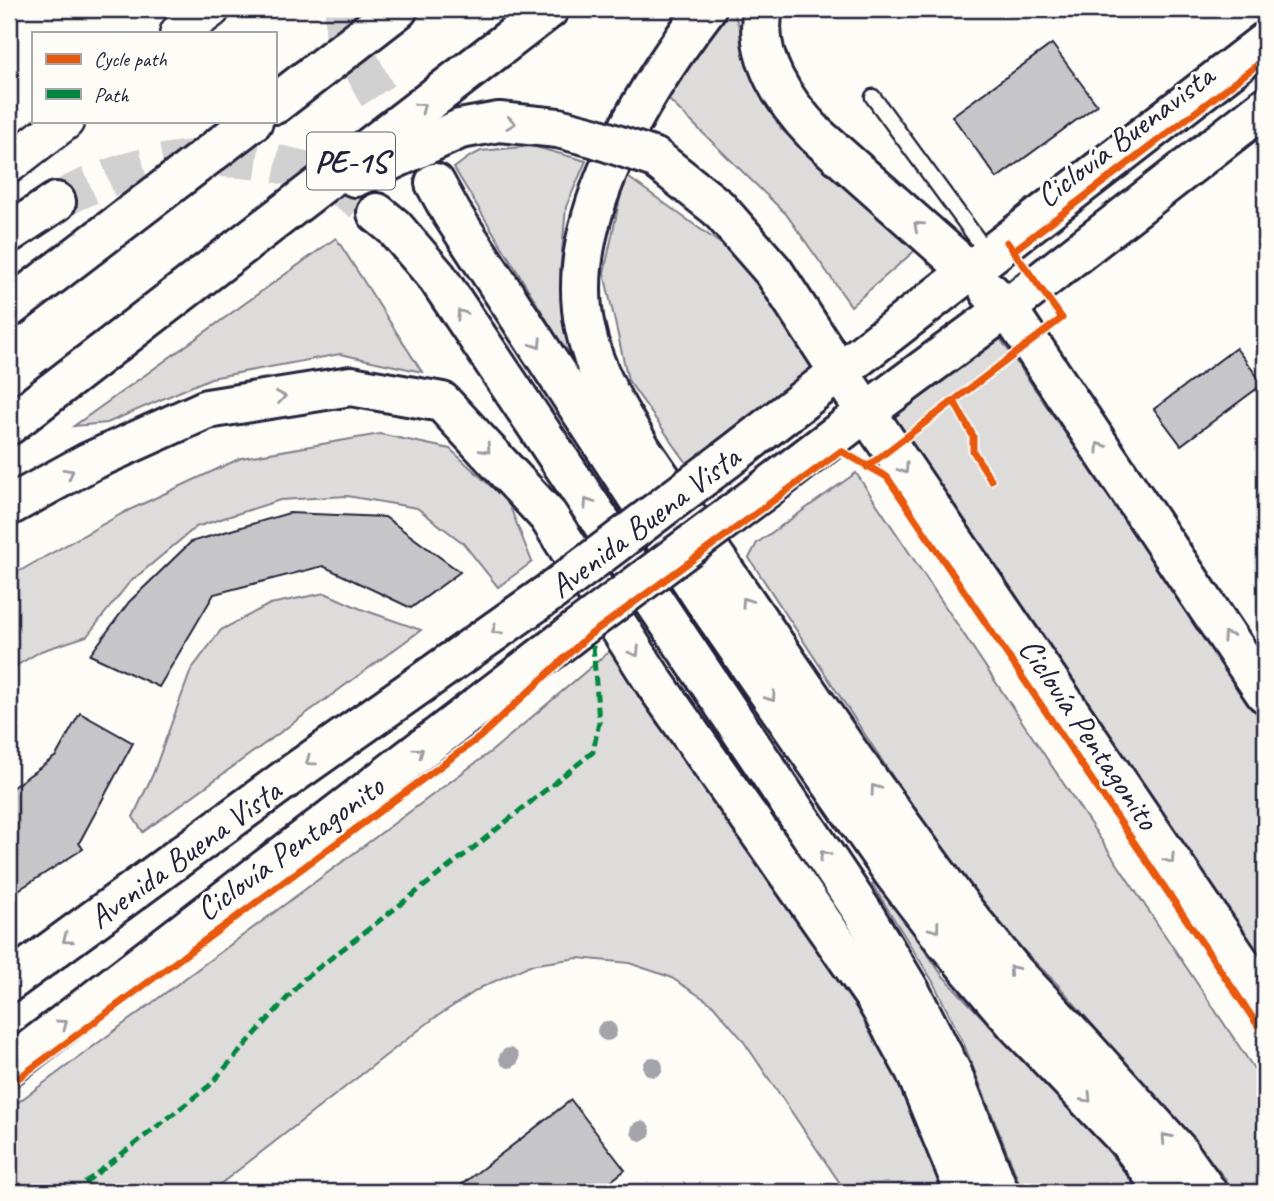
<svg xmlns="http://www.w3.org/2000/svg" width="1274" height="1201" font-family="Caveat,sans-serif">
<rect width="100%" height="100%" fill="#fdfcf7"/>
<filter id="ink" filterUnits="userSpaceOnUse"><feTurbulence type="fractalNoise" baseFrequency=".0143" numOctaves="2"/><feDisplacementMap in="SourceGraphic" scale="14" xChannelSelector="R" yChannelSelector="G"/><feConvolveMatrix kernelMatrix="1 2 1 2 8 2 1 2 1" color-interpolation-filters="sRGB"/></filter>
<g filter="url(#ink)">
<g fill="#dddcdb" stroke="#807f8b" stroke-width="2">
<polygon points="727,9 732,9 781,129 919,247 851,306 786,214 666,97"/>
<polygon points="532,146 586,161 566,207 560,274 577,358 575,366 454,168 469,157 481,151"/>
<polygon points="625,175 735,254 821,373 694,473 628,380 604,273"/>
<polygon points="336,238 422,372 340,354 211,378 107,423 74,426"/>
<polygon points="997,334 1265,724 1265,968 894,416"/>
<polygon points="380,434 450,449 508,502 532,562 498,587 463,543 417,508 347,496 280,500 196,527 129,583 87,636 41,651 9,670 9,577 125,512 241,458"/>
<polygon points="856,473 1265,1085 1265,1192 1234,1192 1225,1178 1059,986 975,902 749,558 757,543"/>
<polygon points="325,593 361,609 421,630 143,832 133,817 153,774 191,670 221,630 270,604"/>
<polygon points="611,650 872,1031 911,1103 946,1192 846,1192 742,1039 712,1004 670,977 629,963 578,958 530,965 482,987 433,1019 210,1192 9,1192 9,1109 493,750"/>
<polygon points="878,881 942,975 1104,1146 1140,1192 1023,1192 963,1042 932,980 872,884"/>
</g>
<g fill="#c6c6c8" stroke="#22223b" stroke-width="2">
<polygon points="1052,44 1097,105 997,178 952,116"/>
<polygon points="1236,348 1263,384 1181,445 1154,409"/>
<polygon points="289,513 385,517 460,572 411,608 323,566 214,594 159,687 90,655 129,602 191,542"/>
<polygon points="80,713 133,743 79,843 83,849 9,896 9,790 56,756"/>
<polygon points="571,1100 625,1170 597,1192 452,1192"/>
</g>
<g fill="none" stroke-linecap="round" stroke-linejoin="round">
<g stroke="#d1d0d1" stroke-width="38" stroke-dasharray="38 19" stroke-linecap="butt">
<polyline points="344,9 344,31 376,93 415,152"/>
<path d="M 56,202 C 127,163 203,148 283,165 C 296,168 311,171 324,177 C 343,187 360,201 377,213"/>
</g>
<defs>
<polyline id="service" points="873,97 989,255"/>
<g id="tertiary">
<polyline points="179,33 211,9"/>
<polyline points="9,164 65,121"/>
</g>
<g id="secondary">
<polyline points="989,291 1007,308 1265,693"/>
<polyline points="839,372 1265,999"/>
<polyline points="727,459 1265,42"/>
<polyline points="759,494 866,412 1007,308 1265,107"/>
<polyline points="9,982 294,773 552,591"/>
<polyline points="9,1066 577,630"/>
</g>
<g id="motorway">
<path d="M 706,9 C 643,91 562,220 585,328 C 594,373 619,413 643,452 L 854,760 L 964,911 L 1014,972 L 1086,1049 L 1178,1151 L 1207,1192"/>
<path d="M 763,9 C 753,57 785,103 816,135 L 969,271"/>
<polyline points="275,104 398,9"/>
<polyline points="655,158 718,208 774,272 839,372"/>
<polyline points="355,177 460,129 499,122 558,128"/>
<polyline points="435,183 452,214 705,601 894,874 946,942 1016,1024 1128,1141 1166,1192"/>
<polyline points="377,213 394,227 437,277 862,911 910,991 952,1073 999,1192"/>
<polyline points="9,233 56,202"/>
<polyline points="9,308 253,121"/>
<polyline points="9,425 549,9"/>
<polyline points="9,506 89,462 207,409 351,386 442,402 548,516 656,685 874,996 915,1070 965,1192"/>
</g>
</defs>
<use href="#service" stroke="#22223b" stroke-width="19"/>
<use href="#tertiary" stroke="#22223b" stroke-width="42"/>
<use href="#secondary" stroke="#22223b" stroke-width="44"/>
<use href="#motorway" stroke="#22223b" stroke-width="44"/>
<use href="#service" stroke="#fdfcf7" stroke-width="14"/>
<use href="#tertiary" stroke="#fdfcf7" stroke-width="37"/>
<use href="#secondary" stroke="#fdfcf7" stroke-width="38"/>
<use href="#motorway" stroke="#fdfcf7" stroke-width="38"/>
<defs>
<g id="secondary-bridge">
<polyline points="552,591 727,459"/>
<polyline points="577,630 759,494"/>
</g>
<polyline id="motorway-bridge" points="558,128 593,137 655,158"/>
</defs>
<use href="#secondary-bridge" stroke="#22223b" stroke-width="44" stroke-linecap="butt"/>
<use href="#motorway-bridge" stroke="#22223b" stroke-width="44" stroke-linecap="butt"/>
<use href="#secondary-bridge" stroke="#fdfcf7" stroke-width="38"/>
<use href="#motorway-bridge" stroke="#fdfcf7" stroke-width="38"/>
<polyline stroke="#00873e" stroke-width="5" stroke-dasharray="10 5" stroke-linecap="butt" points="73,1192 209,1086 304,979 472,849 593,752 599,722 593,645"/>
<defs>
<g id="cycleway">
<polyline points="1013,251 1265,59"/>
<polyline points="954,401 973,436 973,451 991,480"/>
<polyline points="867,467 1062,318 1007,242"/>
<polyline points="9,1085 480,737 587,637 841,451 887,477 1265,1036"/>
</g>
</defs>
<use href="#cycleway" stroke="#fdfcf7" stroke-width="11"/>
<use href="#cycleway" stroke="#e8590c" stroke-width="7"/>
</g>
<g fill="#a3a3aa">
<circle cx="607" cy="1031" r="10"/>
<circle cx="509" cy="1058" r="10"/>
<circle cx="653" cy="1067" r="10"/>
<circle cx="641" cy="1131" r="10"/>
</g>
<defs><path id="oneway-chevron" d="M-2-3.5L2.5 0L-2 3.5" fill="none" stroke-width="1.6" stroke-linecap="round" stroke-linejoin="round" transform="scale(1.75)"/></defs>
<g stroke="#9a9aa2">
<use href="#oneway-chevron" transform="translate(421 107) rotate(-38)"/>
<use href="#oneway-chevron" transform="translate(511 123) rotate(7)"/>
<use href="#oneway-chevron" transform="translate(918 226) rotate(-138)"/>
<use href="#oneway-chevron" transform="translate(461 314) rotate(-124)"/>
<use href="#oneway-chevron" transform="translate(537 344) rotate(57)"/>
<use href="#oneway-chevron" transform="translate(281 397) rotate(-9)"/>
<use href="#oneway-chevron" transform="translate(1100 447) rotate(-124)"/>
<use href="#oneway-chevron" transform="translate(486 449) rotate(47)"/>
<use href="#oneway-chevron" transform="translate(904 469) rotate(56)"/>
<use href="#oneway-chevron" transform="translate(69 473) rotate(-29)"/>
<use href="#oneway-chevron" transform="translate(588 503) rotate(-124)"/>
<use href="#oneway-chevron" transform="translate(746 602) rotate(-124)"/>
<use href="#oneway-chevron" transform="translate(496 630) rotate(145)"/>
<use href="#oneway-chevron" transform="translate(1227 636) rotate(-124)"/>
<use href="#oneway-chevron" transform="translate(635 652) rotate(58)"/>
<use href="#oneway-chevron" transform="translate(771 697) rotate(55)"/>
<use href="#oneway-chevron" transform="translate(419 752) rotate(-37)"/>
<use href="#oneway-chevron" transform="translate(310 761) rotate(144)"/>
<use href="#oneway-chevron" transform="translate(875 789) rotate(-126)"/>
<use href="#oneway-chevron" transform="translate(824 855) rotate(-124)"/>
<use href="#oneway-chevron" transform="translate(1170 859) rotate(56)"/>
<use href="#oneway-chevron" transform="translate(935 928) rotate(53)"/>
<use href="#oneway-chevron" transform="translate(67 939) rotate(144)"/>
<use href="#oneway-chevron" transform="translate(1013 970) rotate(-131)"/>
<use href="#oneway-chevron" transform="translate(63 1024) rotate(-37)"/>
<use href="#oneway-chevron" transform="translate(1087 1098) rotate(46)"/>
<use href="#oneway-chevron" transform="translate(1166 1138) rotate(-132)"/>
</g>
</g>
<g text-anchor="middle" stroke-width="6" stroke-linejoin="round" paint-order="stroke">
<rect fill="#fdfcf7" stroke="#646373" stroke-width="2" x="307" y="132.5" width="88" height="57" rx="5"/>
<g font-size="32" font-weight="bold" fill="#22223b">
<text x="351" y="172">PE-1S</text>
</g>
<g font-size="33" fill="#22223b" stroke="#fdfcf7">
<text transform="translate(1124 135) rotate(-37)" y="12">Ciclovía Buenavista</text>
<text transform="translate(644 521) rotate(-37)" y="12">Avenida Buena Vista</text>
<text transform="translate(1090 733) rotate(56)" y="12">Ciclovía Pentagonito</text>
<text transform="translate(289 847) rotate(-36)" y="12">Ciclovía Pentagonito</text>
<text transform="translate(184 853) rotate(-36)" y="12">Avenida Buena Vista</text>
</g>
</g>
<rect width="1274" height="1201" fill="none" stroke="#fdfcf7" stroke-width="35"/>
<rect x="18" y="18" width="1239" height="1166" fill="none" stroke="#22223b" stroke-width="2.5" filter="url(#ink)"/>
<rect x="32" y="32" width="245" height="91" fill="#fdfcf7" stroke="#a5a5ac" stroke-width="2"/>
<rect x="46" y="54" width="35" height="10" fill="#e8590c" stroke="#a5a5ac" stroke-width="2"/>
<text x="94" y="66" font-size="21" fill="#22223b">Cycle path</text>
<rect x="46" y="89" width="35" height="10" fill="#00873e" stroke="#a5a5ac" stroke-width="2"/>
<text x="94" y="102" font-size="21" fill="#22223b">Path</text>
</svg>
